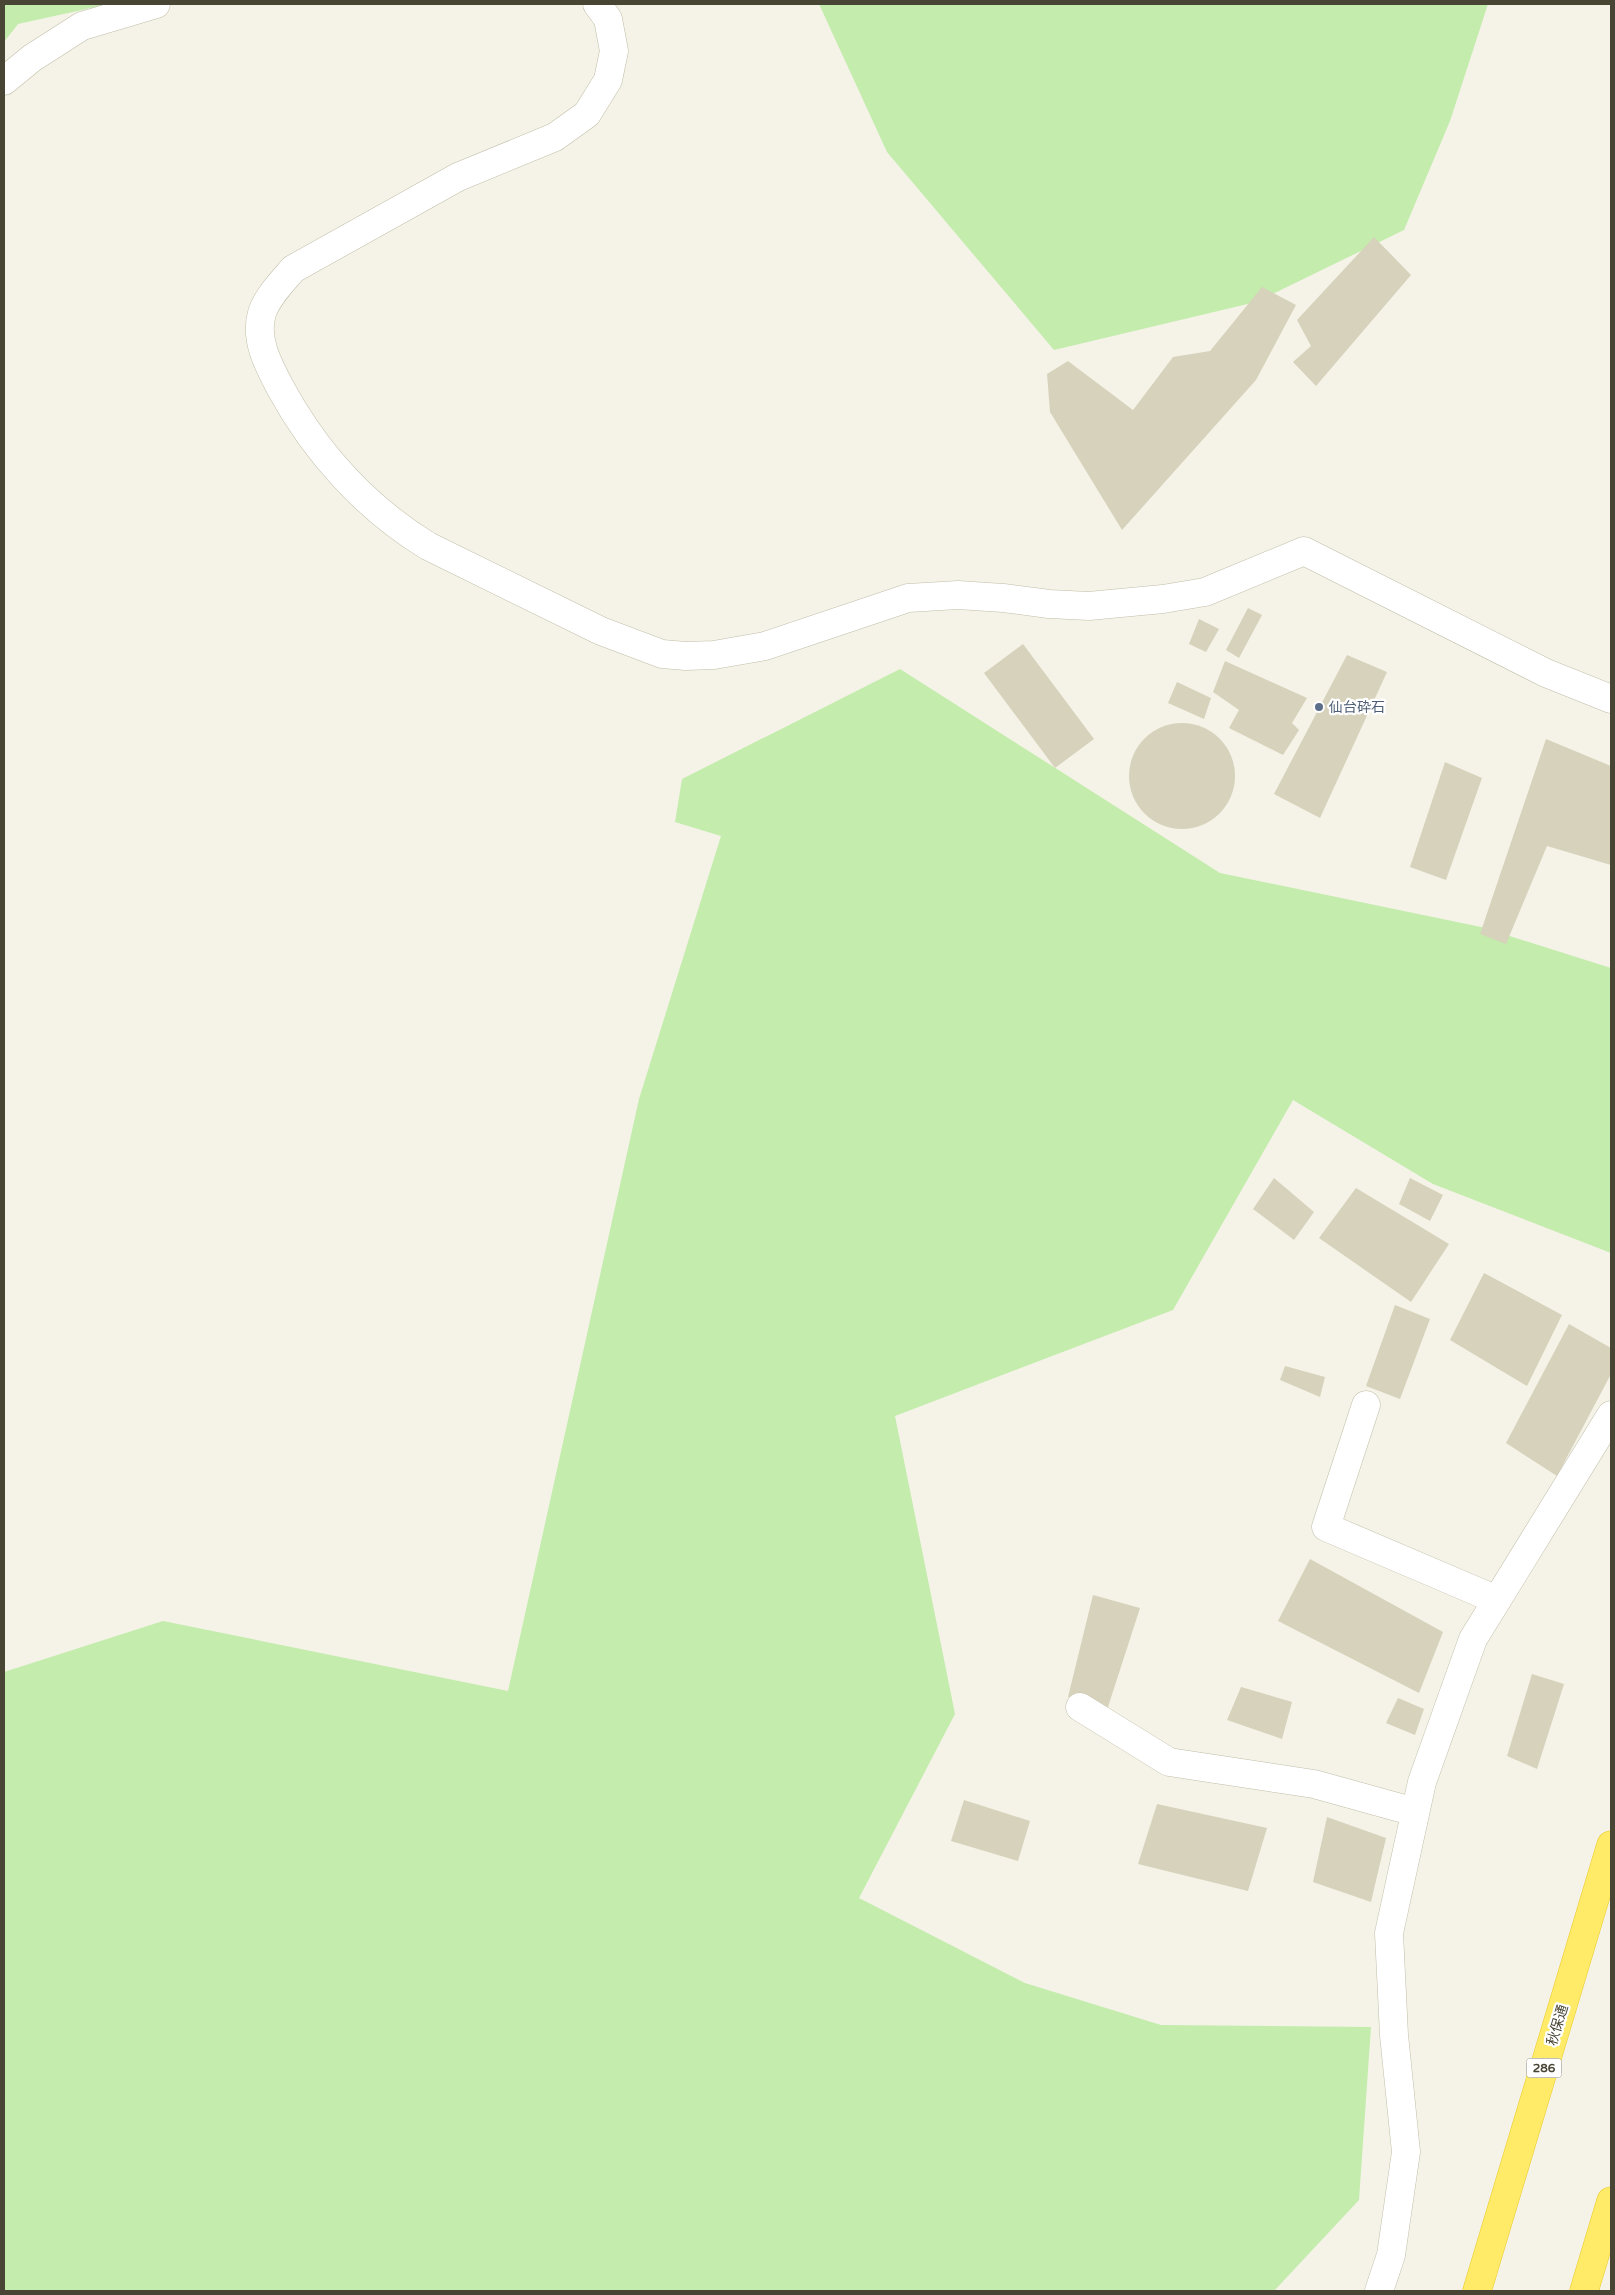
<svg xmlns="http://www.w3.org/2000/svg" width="1615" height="2295" font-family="'Varela Round','Noto Sans JP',sans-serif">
<rect width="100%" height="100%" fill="#f5f3e7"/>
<g fill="#c3ecad">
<polygon points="4,4 109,4 18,24 4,42"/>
<polygon points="819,4 1488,4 1450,121 1404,230 1256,302 1054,350 887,152"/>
<polygon points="900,669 1220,873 1481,927 1611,968 1611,1253 1433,1184 1293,1100 1173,1310 895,1416 955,1714 859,1898 1025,1983 1161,2025 1371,2027 1359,2200 1274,2291 4,2291 4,1672 163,1621 508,1691 639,1099 721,836 675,822 682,779"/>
</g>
<g fill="#d7d2bb">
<polygon points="1374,237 1411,275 1316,386 1293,362 1311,346 1297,320"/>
<polygon points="1262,287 1296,305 1256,380 1122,530 1050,412 1047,374 1068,361 1133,410 1173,357 1210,351"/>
<polygon points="1248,608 1262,615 1239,658 1226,650"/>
<polygon points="1199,619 1219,629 1206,652 1189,644"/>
<polygon points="1023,644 1094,739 1055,768 984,673"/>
<polygon points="1347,655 1387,672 1320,818 1274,794"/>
<polygon points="1225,661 1307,698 1292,723 1299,730 1283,755 1229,728 1239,710 1213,692"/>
<polygon points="1177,682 1211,698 1204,719 1168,703"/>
<circle cx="1182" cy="776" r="53"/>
<polygon points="1546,739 1611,766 1611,865 1547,846 1506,944 1480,934"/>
<polygon points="1445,762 1482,778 1446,880 1410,867"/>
<polygon points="1274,1178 1314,1212 1294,1240 1253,1209"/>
<polygon points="1410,1178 1443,1195 1430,1221 1399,1204"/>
<polygon points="1356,1188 1449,1244 1411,1302 1319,1238"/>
<polygon points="1484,1273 1562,1315 1527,1386 1450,1340"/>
<polygon points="1395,1305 1430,1319 1400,1399 1366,1386"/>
<polygon points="1569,1324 1611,1348 1611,1374 1557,1476 1506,1443"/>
<polygon points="1285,1366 1325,1377 1320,1397 1280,1380"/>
<polygon points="1310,1559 1443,1632 1419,1693 1278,1621"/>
<polygon points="1093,1595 1140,1608 1107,1710 1068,1697"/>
<polygon points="1532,1674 1564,1684 1537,1769 1507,1756"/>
<polygon points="1241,1687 1292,1702 1282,1739 1227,1720"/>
<polygon points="1398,1698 1424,1709 1415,1735 1386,1723"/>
<polygon points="964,1800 1030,1821 1018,1861 951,1841"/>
<polygon points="1157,1804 1267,1828 1248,1891 1138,1864"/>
<polygon points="1327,1817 1386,1838 1371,1902 1313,1882"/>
</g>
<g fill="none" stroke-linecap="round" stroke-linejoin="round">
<defs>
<g id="minor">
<path d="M 597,4 L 608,19 L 614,51 L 608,80 L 587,114 L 555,137 L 458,177 L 293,269 C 282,282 267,297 262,313 C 254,340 269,366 281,389 C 316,453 366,508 428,546 L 601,631 L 662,654 L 686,656 L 714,655 L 765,646 L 908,598 L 958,595 L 1003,598 L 1049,604 L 1089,606 L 1163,599 L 1205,592 L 1304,551 L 1546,673 L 1611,699"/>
<polyline points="4,81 32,58 82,26 156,4"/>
<polyline points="1366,1405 1326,1527 1497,1600"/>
<polyline points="1080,1707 1169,1762 1314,1784 1415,1812"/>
<polyline points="1379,2291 1391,2255 1406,2152 1394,2035 1389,1933 1422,1782 1473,1639 1611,1415"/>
</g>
<g id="highway">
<polyline points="1477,2291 1611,1845"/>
<polyline points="1584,2291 1611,2201"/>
</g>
</defs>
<use href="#minor" stroke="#c1bea9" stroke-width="29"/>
<use href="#highway" stroke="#e9c92d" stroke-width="29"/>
<use href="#minor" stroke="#fff" stroke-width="28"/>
<use href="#highway" stroke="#ffeb68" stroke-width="28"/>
</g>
<circle fill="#5c6f8a" stroke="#fff" stroke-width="2" cx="1319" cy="707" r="5"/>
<g text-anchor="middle" stroke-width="4.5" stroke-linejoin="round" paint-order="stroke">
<rect fill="#fff" stroke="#7f7d72" stroke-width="1" x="1526.5" y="2058.5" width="35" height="19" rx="4"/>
<g font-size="12" font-weight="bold" fill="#484535">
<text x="1544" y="2072">286</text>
</g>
<g font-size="14" fill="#4e5e75" stroke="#fff" text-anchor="start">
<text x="1329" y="712">仙台砕石</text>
</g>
<g font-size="14" fill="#484535" stroke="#fff">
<text transform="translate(1557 2025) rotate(-73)" y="5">秋保通</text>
</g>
</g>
<rect width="1615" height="2295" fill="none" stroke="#484535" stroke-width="10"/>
</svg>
